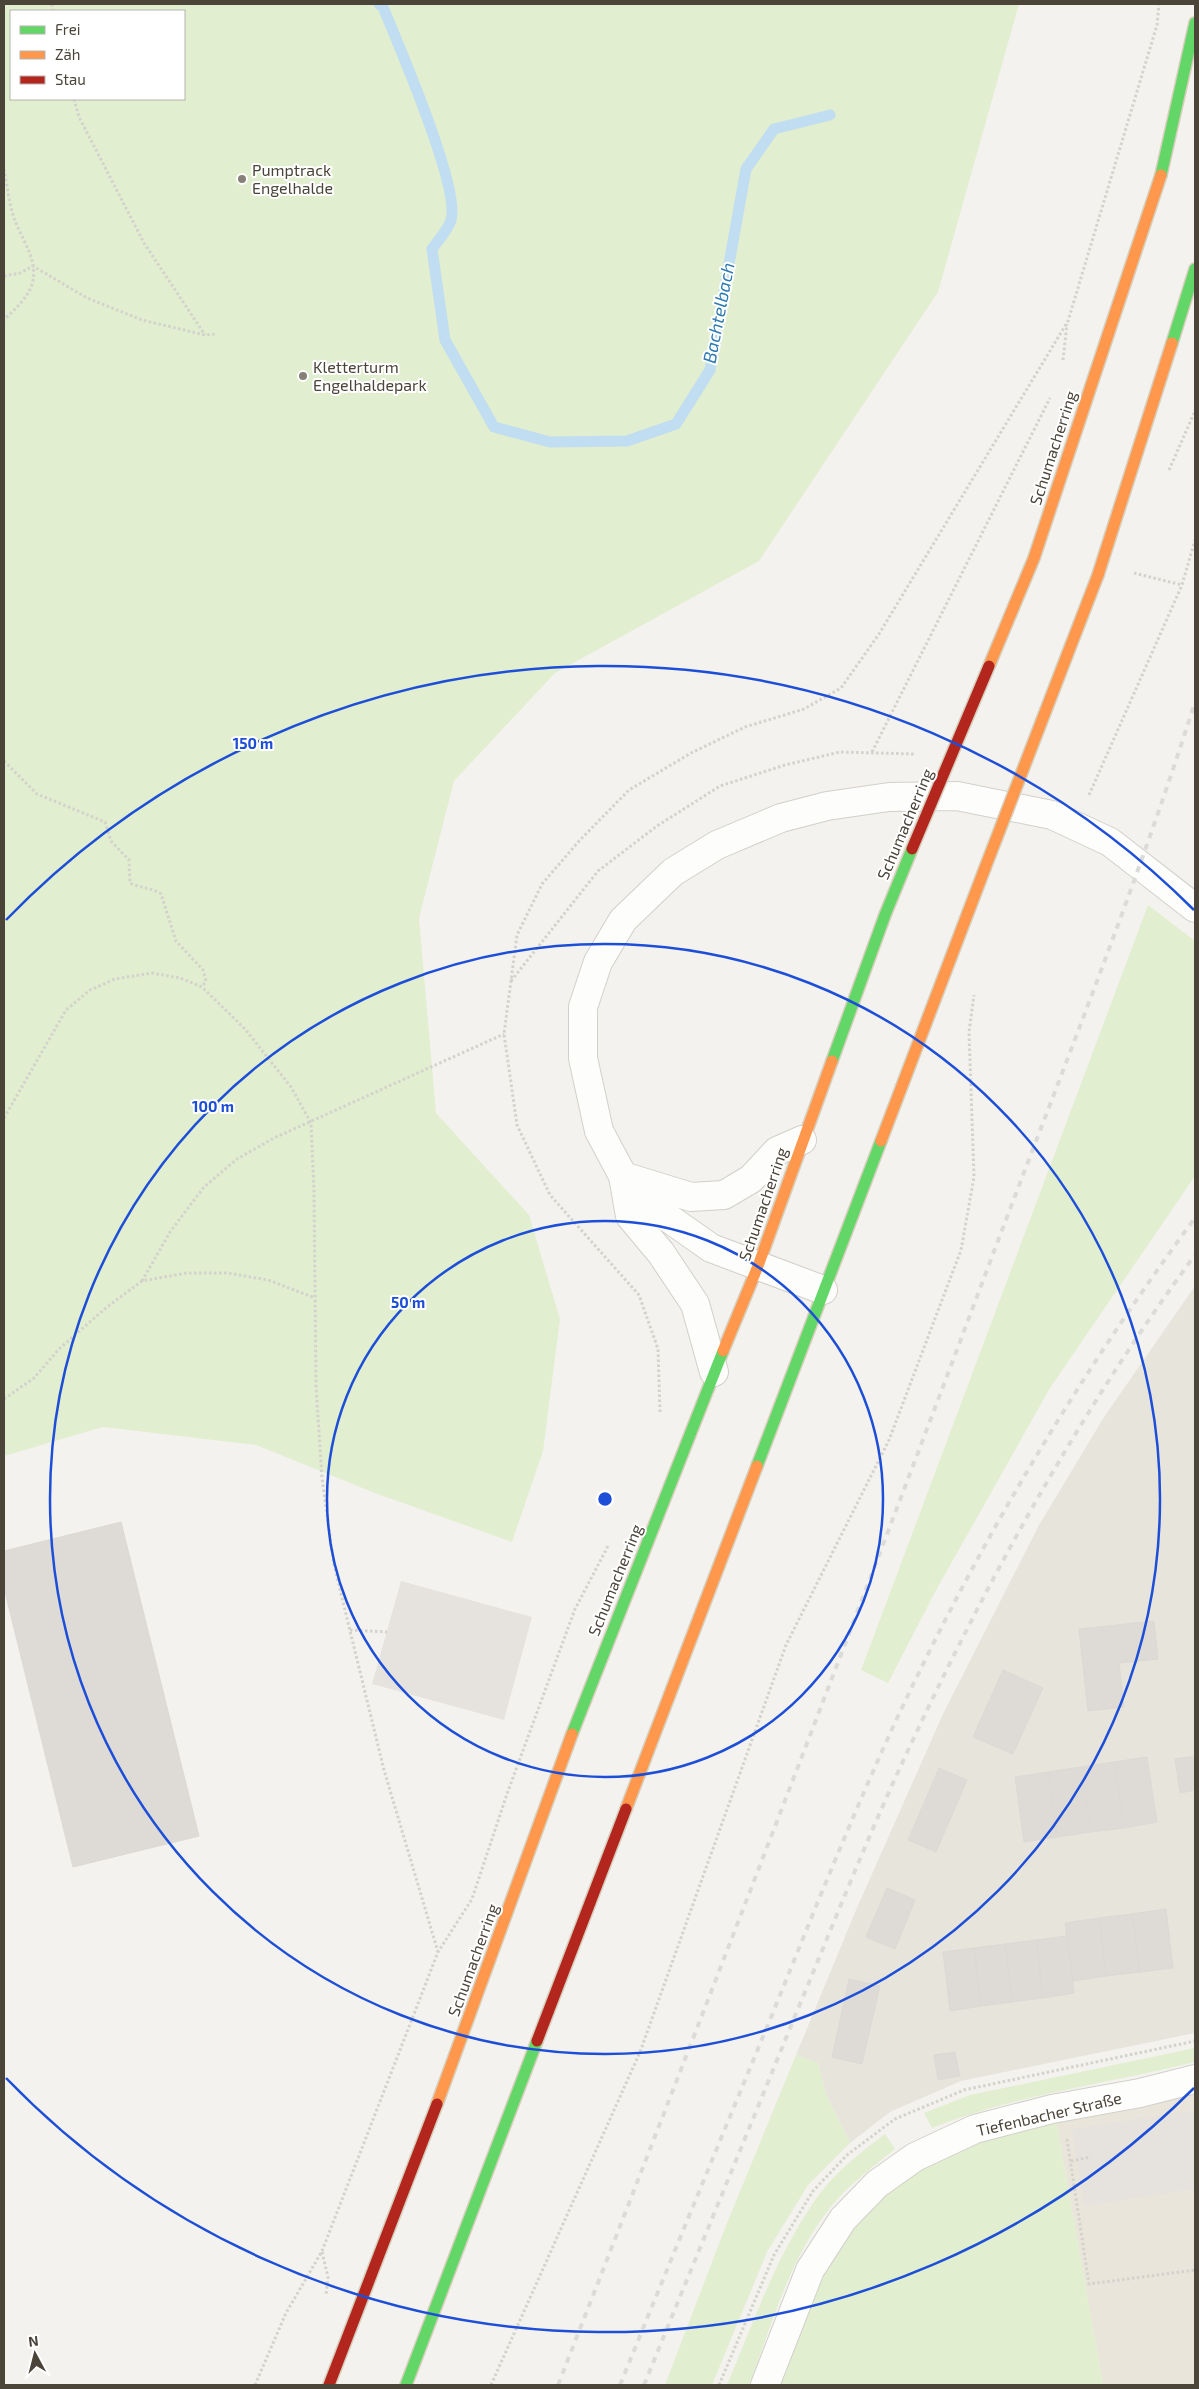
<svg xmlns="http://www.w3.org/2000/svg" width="1199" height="2389" font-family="'Exo 2',sans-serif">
<rect width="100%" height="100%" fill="#f4f2ee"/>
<polygon fill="#e7e4dc" points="1195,1286 1195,2033 961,2081 890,2112 850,2143 826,2095 818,2063 796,2055 856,1910 943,1714 1039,1525 1104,1417"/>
<polygon fill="#eae5da" points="1195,2091 1195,2385 1103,2385 1056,2120"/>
<g fill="#e1eecf" fill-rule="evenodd">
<path d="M 4,4 L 1019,4 L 938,292 L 759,561 L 555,673 L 454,781 L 419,918 L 436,1113 L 529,1215 L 560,1319 L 543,1451 L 512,1542 L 375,1493 L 256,1445 L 103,1427 L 4,1456 ZM 11,11 L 184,11 L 184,99 L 11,99 Z"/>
<polygon points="1148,905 1195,941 1195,1176 1050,1388 935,1592 888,1683 861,1670"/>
<path d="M 1195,2048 L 1195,2062 C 1107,2084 1017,2094 932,2128 L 924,2113 L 970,2095 Z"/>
<polygon points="796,2055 818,2063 826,2095 850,2143 808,2185 767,2252 712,2385 665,2385 725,2228"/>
<path d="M 1056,2120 L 1103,2385 L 780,2385 C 801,2333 819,2271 854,2227 C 885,2187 932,2158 979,2141 C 1003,2132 1030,2127 1056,2120 Z"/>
<path d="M 885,2134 L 895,2149 C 873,2167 848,2185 830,2208 C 789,2259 772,2325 749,2385 L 727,2385 C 754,2321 777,2253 818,2196 C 836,2171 861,2152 885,2134 Z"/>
</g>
<g fill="#e6e3df">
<polygon points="401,1581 532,1617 504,1720 372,1684"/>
<polygon points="1195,2110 1195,2189 1084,2206 1072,2129"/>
</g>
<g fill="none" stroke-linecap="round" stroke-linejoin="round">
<path stroke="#c0ddf1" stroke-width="11" d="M 379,4 L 383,7 C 398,44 461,189 451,220 C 448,230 438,241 432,249 L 445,340 L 494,427 L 550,442 L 627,441 L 676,424 L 710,370 L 746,169 L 774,129 L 830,115"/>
</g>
<g fill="#dedbd6" stroke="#dcd9d4">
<polygon points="121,1522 199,1836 73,1867 4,1588 4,1551"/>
<polygon points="1154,1621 1158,1659 1119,1663 1124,1707 1088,1711 1079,1629"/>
<polygon points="1003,1670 1043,1688 1013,1754 973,1737"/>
<polygon points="1195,1756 1195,1790 1180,1793 1175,1759"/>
<polygon points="1147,1757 1157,1822 1124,1828 1114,1762"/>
<polygon points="1114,1762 1124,1828 1091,1832 1081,1767"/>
<polygon points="1081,1767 1091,1832 1057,1837 1048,1772"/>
<polygon points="939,1768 967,1780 936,1852 908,1840"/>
<polygon points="1048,1772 1057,1837 1024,1842 1015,1777"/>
<polygon points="887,1888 915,1900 895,1949 866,1937"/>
<polygon points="1166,1909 1173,1968 1140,1972 1132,1914"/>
<polygon points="1132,1914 1140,1972 1106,1976 1099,1918"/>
<polygon points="1099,1918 1106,1976 1073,1981 1065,1923"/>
<polygon points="1067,1936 1074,1993 1043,1998 1036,1940"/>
<polygon points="1036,1940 1043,1998 1012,2002 1005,1944"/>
<polygon points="1005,1944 1012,2002 981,2006 974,1948"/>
<polygon points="974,1948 981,2006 950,2011 943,1952"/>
<polygon points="849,1979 880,1986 862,2064 832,2057"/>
<polygon points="955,2052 960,2076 938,2080 934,2055"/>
</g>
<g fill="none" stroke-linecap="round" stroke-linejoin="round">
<defs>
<g id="street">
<polyline points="623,1176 630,1216 661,1253 695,1304 714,1372"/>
<polyline points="626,1177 691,1197 724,1195 751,1179 777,1151 802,1140"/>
<polyline points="823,1290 711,1248 654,1208 623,1176 599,1131 583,1058 583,1007 598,962 623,920 673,872 717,845 781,818 827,806 889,797 957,796 1052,815 1110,842 1195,908"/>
<polyline points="765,2385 810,2270 843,2219 877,2184 915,2157 975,2129 1052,2109 1140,2093 1195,2079"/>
</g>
<g id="fast">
<polyline points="1161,175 1195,23"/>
<polyline points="1172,343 1195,269"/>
<polyline points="832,1061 885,915 912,849"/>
<polyline points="757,1466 881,1141"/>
<polyline points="572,1734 723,1351"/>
<polyline points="406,2385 537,2041"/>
</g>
<g id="slow">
<polyline points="1034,558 1161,175"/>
<polyline points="1098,575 1172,343"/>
<polyline points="881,1141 985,868"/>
<polyline points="723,1351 758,1266 832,1061"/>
<polyline points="626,1809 757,1466"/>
<polyline points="437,2104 572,1734"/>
</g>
<g id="jam">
<polyline points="537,2041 626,1809"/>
<polyline points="329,2385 437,2104"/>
</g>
</defs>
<use href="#street" stroke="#d2d0cb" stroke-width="30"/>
<use href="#fast" stroke="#d6cebb" stroke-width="14"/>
<use href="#slow" stroke="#d6cebb" stroke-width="14"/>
<use href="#jam" stroke="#d6cebb" stroke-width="14"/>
<g stroke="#d3d2cc" stroke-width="3" stroke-dasharray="2.5 2.5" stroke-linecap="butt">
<polyline points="52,4 53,11"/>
<polyline points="74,99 79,117 144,243 205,335"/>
<path d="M 4,169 C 7,185 9,203 14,218 C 21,238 37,258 33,280 C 31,295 14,310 4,320"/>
<polyline points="4,276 20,273 33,266 87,298 142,320 205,335 216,334"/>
<polyline points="1063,360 1067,324"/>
<polyline points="1169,470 1195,411"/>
<polyline points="1134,573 1182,585"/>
<polyline points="872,752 1050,398"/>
<path d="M 4,761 L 37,794 L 105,822 L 111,841 L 129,860 L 130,883 C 140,888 152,888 161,894 L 176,941 L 203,970 L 206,981 L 202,987"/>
<polyline points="1089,795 1182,585 1195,540"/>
<polyline points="511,981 598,871 657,826 720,786 785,765 840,752 915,754"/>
<polyline points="4,1118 66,1010 90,990 115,979 152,973 180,978 202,987 245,1029 291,1087 311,1123 314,1191 316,1386 322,1478 334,1565 384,1770 438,1952"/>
<polyline points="142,1281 170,1232 204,1187 237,1159 274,1138 504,1034"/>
<polyline points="4,1399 34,1378 59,1349 107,1307 142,1281 187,1273 228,1273 268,1280 315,1298"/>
<polyline points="660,1412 658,1349 639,1295 550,1195 517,1125 504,1034 517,935 542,884 580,840 629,790 691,753 745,727 804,709 841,688 879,634 1068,321 1157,25 1159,4"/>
<polyline points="350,1630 387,1632"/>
<polyline points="1067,2139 1089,2284 1195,2270"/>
<polyline points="1071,2161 1091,2157"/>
<polyline points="322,2252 328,2277 326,2295"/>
<polyline points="255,2385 286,2313 322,2251 438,1952 472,1899 507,1794 575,1609 608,1546"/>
<polyline points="491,2385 640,2052 786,1645 889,1440 961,1250 974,1177 969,1032 974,995"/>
<polyline points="719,2385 774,2255 813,2191 847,2155 895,2119 964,2090 1195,2041"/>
</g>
<use href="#street" stroke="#fdfdfc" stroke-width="28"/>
<use href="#fast" stroke="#63d668" stroke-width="11"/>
<use href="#slow" stroke="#ff974d" stroke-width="11"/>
<use href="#jam" stroke="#b3261e" stroke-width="11"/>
<g stroke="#dbdbda" stroke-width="4" stroke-dasharray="6 6" stroke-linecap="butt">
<path d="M 558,2385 C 705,2009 851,1632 993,1254 C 1062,1071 1136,888 1195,702"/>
<path d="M 620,2385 C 670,2262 721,2138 772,2015 C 808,1926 844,1836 883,1749 C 968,1561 1073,1383 1195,1218"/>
<path d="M 644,2385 C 694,2262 745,2139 795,2016 C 831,1930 865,1843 904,1759 C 986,1582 1080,1411 1195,1255"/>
</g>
<defs>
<g id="slow-bridge">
<polyline points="989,666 1034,558"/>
<polyline points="985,868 1098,575"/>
</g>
<polyline id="jam-bridge" points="912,849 989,666"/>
</defs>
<use href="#slow-bridge" stroke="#d6cebb" stroke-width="14" stroke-linecap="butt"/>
<use href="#jam-bridge" stroke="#d6cebb" stroke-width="14" stroke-linecap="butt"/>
<use href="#slow-bridge" stroke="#ff974d" stroke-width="11"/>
<use href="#jam-bridge" stroke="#b3261e" stroke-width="11"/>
</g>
<g fill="none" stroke="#1d4ed8" stroke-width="2.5">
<circle cx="605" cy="1499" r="278"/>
<circle cx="605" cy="1499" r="555"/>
<path d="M1194 2088A833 833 0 0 1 6 2078M6 920A833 833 0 0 1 1194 910"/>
</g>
<g fill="#868178" stroke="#fff" stroke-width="2">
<circle cx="242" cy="179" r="5"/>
<circle cx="303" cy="376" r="5"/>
</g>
<g text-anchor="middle" stroke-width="4" stroke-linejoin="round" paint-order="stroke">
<g font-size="16" fill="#4b4439" stroke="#fff" text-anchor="start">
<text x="252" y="176">Pumptrack<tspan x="252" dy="18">Engelhalde</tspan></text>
<text x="313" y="373">Kletterturm<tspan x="313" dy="18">Engelhaldepark</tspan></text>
</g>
<g font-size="16" fill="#4b4439" stroke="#fff">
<text transform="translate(1053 448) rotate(-72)" y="6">Schumacherring</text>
<text transform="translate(905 824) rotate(-67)" y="6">Schumacherring</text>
<text transform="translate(763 1204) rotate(-71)" y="6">Schumacherring</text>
<text transform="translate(615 1580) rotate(-68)" y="6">Schumacherring</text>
<text transform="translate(473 1960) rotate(-70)" y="6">Schumacherring</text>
<text transform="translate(1049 2114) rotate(-13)" y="6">Tiefenbacher Straße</text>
</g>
<g font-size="18" font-style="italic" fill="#2e7ab2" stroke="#fff">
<text transform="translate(719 313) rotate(-79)" y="6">Bachtelbach</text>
</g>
</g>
<circle cx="605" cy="1499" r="8" fill="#1d4ed8" stroke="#fff" stroke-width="2.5"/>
<g font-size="15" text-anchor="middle" font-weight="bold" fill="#1d4ed8" stroke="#fff" stroke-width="4" stroke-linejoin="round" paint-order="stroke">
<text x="253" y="749">150 m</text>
<text x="213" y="1112">100 m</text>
<text x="408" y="1308">50 m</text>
</g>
<rect width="1199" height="2389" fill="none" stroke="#4b4439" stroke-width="10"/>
<rect x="10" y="10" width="175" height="90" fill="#ffffff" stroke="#b7b4b0"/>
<rect x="20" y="26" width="25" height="8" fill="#63d668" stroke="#b7b4b0"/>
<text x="55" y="35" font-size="15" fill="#4b4439">Frei</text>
<rect x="20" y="51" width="25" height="8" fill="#ff974d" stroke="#b7b4b0"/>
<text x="55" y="60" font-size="15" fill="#4b4439">Zäh</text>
<rect x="20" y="76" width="25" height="8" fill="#b3261e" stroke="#b7b4b0"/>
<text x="55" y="85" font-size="15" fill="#4b4439">Stau</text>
<g transform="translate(35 2354) rotate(353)" stroke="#ffffff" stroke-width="4" paint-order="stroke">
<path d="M0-4L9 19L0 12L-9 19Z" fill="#4b4439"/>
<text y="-8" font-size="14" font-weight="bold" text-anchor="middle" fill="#4b4439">N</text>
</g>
</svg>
